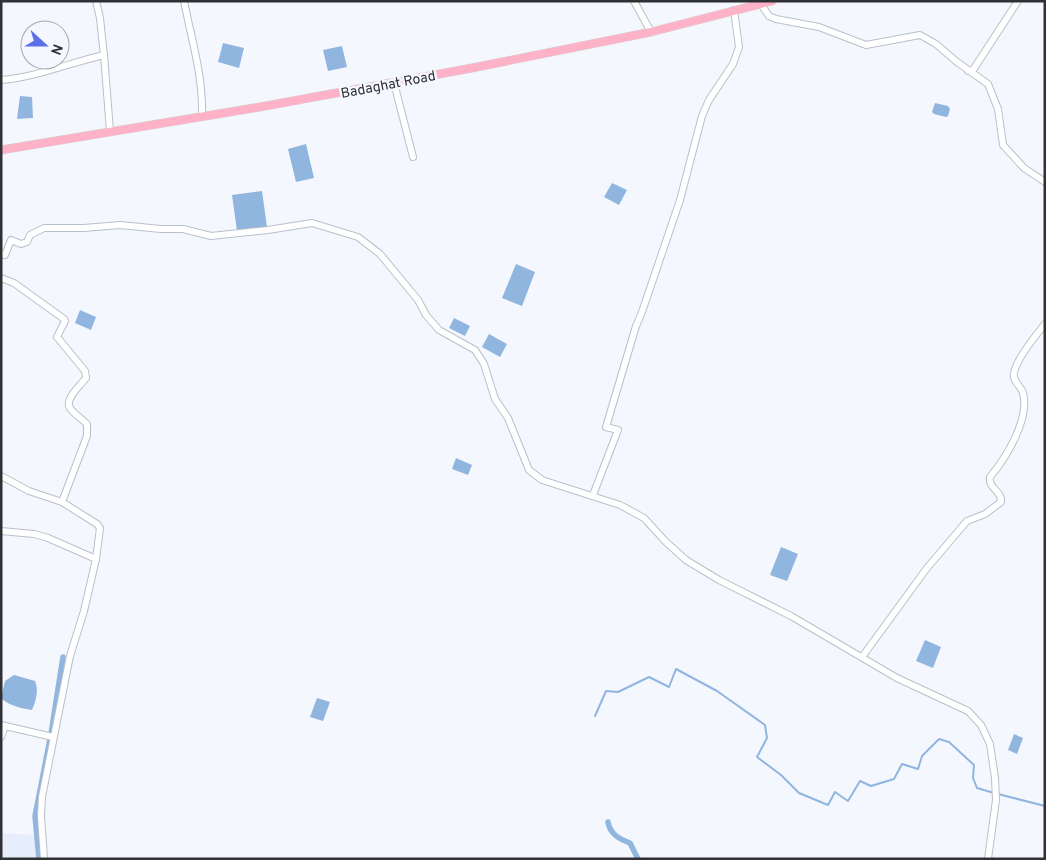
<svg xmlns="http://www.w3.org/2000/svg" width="1046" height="860" font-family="Overpass,sans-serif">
<rect width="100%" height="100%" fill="#f4f7fe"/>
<polygon fill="#e6edfb" points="1,833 34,835 36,859 1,859"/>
<g fill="#90b6e0">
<polygon points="223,43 244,48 239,68 218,62"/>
<polygon points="342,46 347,67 328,71 323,50"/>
<polygon points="20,96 32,97 33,118 17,119"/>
<polygon points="935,103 948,106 950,109 948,116 946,117 934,114 932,112"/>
<polygon points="306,144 314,178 296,182 288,149"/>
<polygon points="612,183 627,190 619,205 604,197"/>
<polygon points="262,191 267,227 237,231 232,195"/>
<polygon points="516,264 535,272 522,306 502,298"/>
<polygon points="80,310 96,317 91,330 75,323"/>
<polygon points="454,318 470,326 465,336 449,328"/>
<polygon points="489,334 507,344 500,357 482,347"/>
<polygon points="456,458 472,465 468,475 452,469"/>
<polygon points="781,547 798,554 787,581 770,575"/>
<polygon points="925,640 941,647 933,668 916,661"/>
<path d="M 14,675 L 35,681 C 39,690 36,701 32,710 C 21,708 9,706 1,698 L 5,681 Z"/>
<polygon points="317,698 330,702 323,721 310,717"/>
<polygon points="1014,734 1023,738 1017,754 1008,750"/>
</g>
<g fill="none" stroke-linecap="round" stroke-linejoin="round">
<g stroke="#90b6e0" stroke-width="2">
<polyline points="595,716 606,691 618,692 649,677 669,687 676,669 717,691 765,725 767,738 757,757 781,775 799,793 828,805 835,792 848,801 860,781 871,786 894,779 902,764 918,769 922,756 939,739 949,742 974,765 973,778 977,788 994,793"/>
<polyline points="998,794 1045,806"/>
</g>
<g stroke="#90b6e0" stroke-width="5.5">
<path d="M 608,822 C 610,834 619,839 630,843 L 638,859"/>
<polyline points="39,859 35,816 51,734 63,657"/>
</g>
<defs>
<g id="minor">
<polyline points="96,1 100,18 104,56"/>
<path d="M 184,1 C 192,42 203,75 202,116"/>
<polyline points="634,1 651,32"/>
<polyline points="761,4 769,16 776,19 819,27 866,45 920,35 936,44 957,62 988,84 998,109 1003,145 1024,168 1045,182"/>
<polyline points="968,71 973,70 1018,1"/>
<path d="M 1,80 C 37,77 69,63 104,55 L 110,131"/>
<polyline points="394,83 413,157"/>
<polyline points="1,254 5,255 11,240 21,244 27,242 30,235 44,228 84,228 120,225 161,229 183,229 211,236 268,230 312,223 358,237 380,254 418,300 426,315 439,330 475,350 484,364 495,399 508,418 529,470 542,480 620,505 644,518 666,542 686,560 719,580 791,616 897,678 968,711 981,725 990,744 995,778 996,800 988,859"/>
<path d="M 1,278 L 14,283 L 64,319 L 65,321 L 57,337 L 85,371 L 86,378 C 81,385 64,399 70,408 C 74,414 82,419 87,424 L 87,436 L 62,502 L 97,524 L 100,528 L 96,559 L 84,611 L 70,656 L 42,797 L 41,816 L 44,859"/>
<polyline points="1,476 29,491 62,502"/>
<polyline points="593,495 618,430 606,427 636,326 642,312 680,200 702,116 709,100 733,64 739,47 734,10"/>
<polyline points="1,531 34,534 48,538 96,559"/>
<path d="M 862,657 L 927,568 L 967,521 L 985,514 L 1001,502 C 1002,490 988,489 990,477 C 1006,458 1030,419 1023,393 C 1021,386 1012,381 1014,373 C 1016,359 1036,335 1045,324"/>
<polyline points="1,725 53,737"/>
<polyline points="1,737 5,726"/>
</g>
<polyline id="major" points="1,150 260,107 472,68 651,32 772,1"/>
</defs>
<use href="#minor" stroke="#bac0ca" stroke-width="8"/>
<use href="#major" stroke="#d5d6d7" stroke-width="9"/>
<use href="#minor" stroke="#fff" stroke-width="6"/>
<use href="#major" stroke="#feb2c8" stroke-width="8"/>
</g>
<g text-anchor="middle" stroke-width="5" stroke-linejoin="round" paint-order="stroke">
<g font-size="14" fill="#2f3135" stroke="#f4f7fe">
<text transform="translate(388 84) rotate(-11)" y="5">Badaghat Road</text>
</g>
</g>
<rect width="1046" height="860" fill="none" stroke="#2f3135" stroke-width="5"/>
<g transform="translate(45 45) rotate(111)"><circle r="24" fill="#f4f7fe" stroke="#a5a8ae"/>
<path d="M0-4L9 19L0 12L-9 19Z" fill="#5c70e7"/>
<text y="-8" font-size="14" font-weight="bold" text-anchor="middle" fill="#2f3135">N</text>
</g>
</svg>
